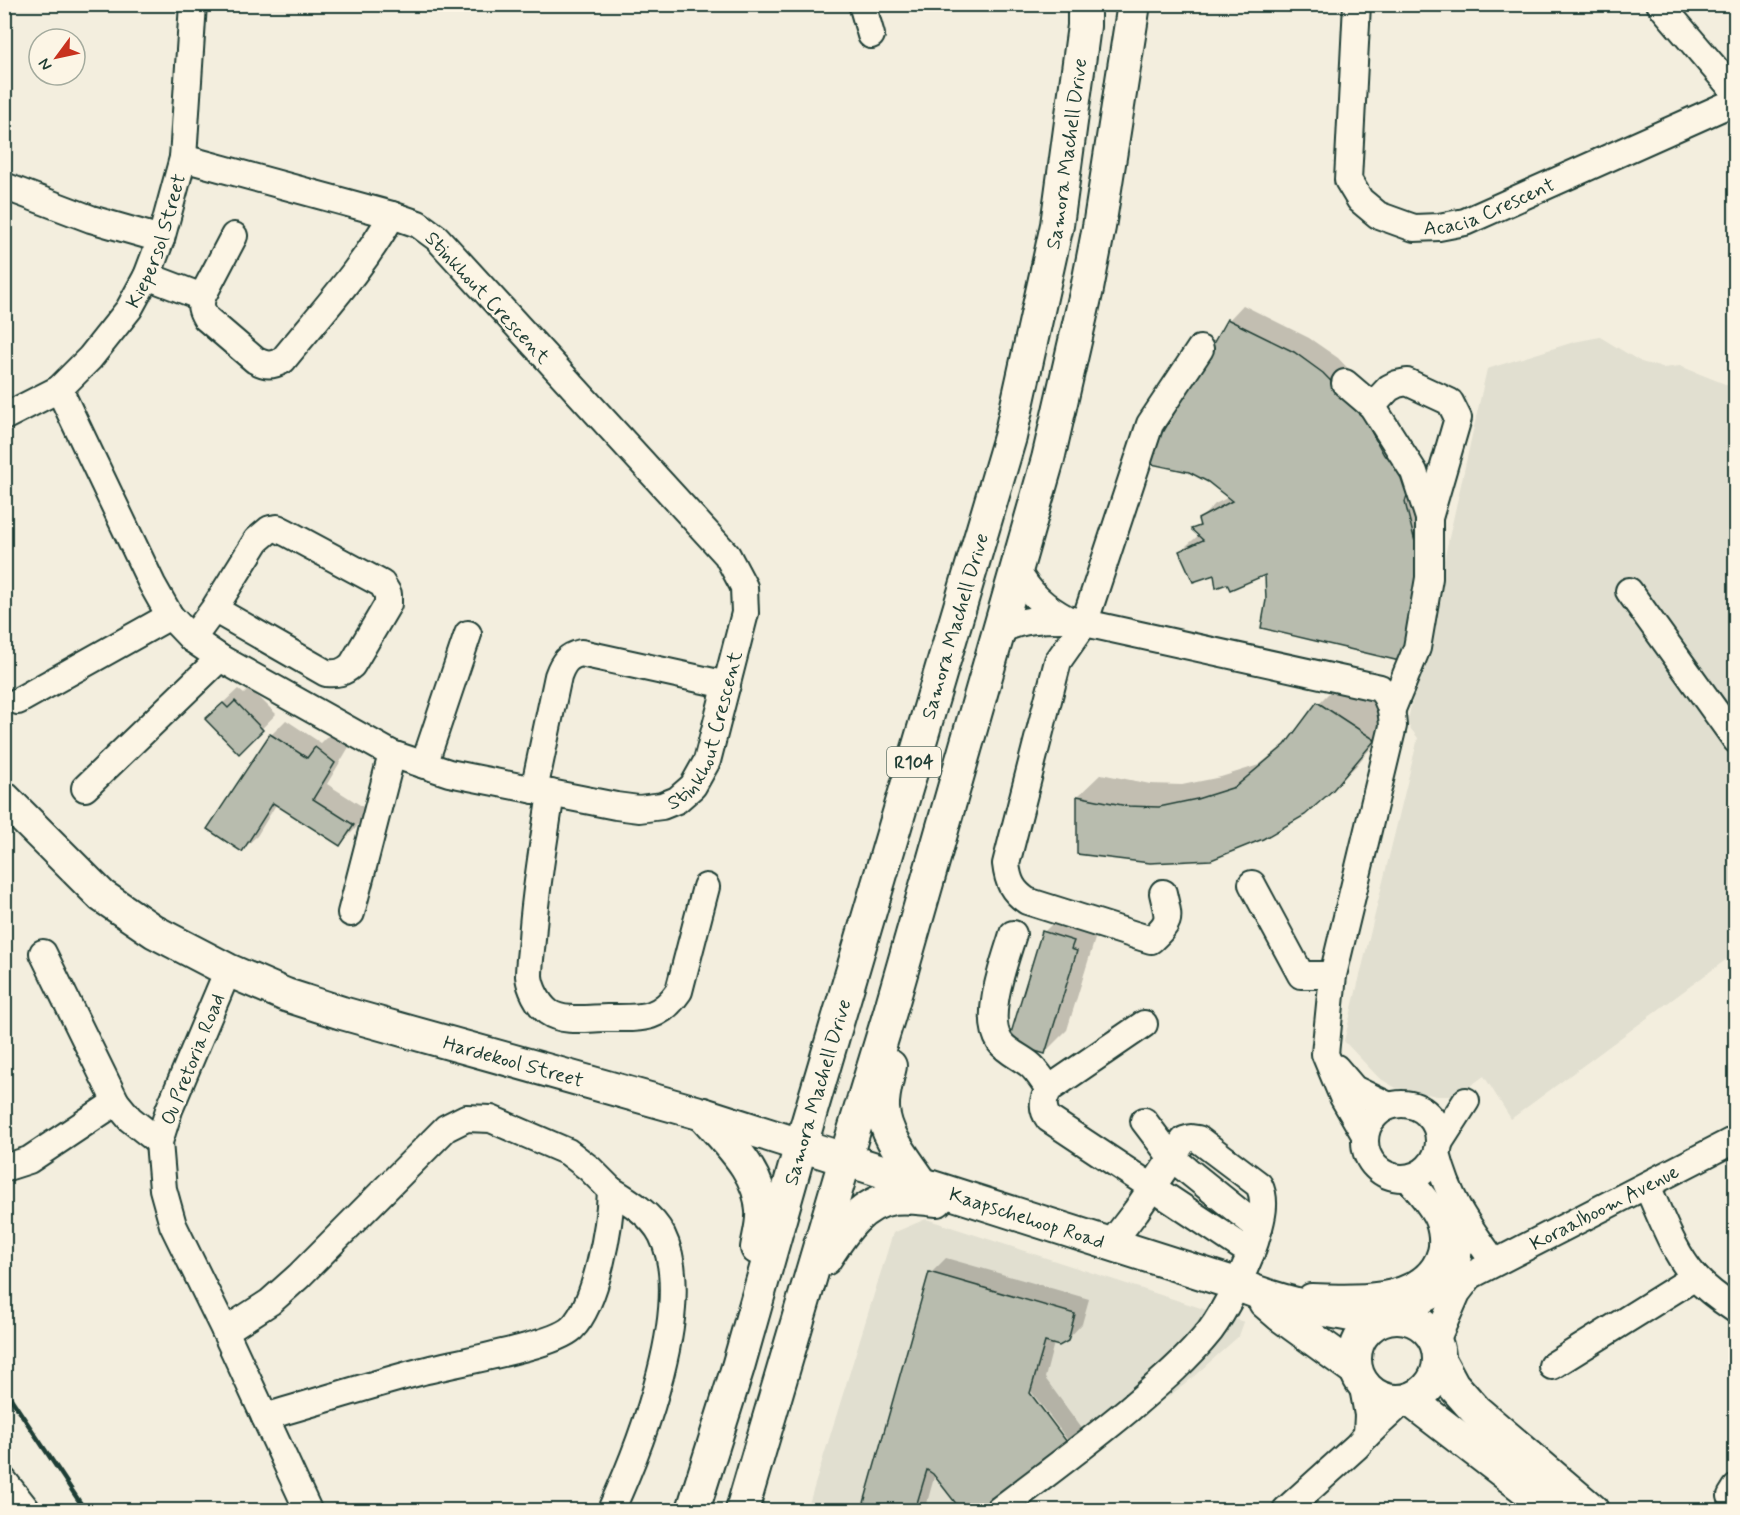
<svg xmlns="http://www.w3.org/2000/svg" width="1740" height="1515" font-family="Mynerve,sans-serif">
<rect width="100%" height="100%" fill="#f3eede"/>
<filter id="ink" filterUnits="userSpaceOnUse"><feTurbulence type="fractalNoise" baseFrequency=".0167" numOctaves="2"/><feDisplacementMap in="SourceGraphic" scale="12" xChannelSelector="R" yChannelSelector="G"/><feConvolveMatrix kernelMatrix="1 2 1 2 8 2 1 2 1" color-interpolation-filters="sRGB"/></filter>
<g filter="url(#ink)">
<g fill="#e1dfd0">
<polygon points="1600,337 1641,362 1663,368 1680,366 1735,388 1735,953 1511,1119 1484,1076 1456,1096 1437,1096 1396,1088 1379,1078 1344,1041 1418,738 1407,724 1487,369 1574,342"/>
<polygon points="926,1219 1244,1322 1239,1336 1184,1385 1012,1510 807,1510 893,1233"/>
</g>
<g fill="#0003">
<polygon points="1243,305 1309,338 1338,358 1374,396 1410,446 1419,454 1423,473 1433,601 1268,601 1267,572 1227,582 1180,551 1199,535 1194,529 1201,522 1200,519 1215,504 1229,497 1155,432 1170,417 1173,417 1229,320"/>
<polygon points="1341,681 1396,717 1356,766 1332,789 1262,838 1078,796 1101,774 1150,784 1182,785 1221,777 1259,765 1294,736 1319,703"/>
<polygon points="250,688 276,714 239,752 222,704 238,689 244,694"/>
<polygon points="286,720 321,743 331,733 349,747 327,784 368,810 355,829 340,844 277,803 257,836 242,850 271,735"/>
<polygon points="1066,910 1098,929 1067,1030 1045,1052 1044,932"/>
<polygon points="946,1258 1089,1299 1082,1324 1067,1340 1054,1343 1045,1378 1086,1434 1073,1447 1027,1386 988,1510 963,1510 935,1474 925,1510 864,1510 931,1273"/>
</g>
<g fill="#b8bcae" stroke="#1f3d34" stroke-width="1.5">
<polygon points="1227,319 1294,352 1323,373 1360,411 1384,455 1395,461 1409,489 1405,502 1417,550 1419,617 1408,663 1261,628 1266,600 1265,575 1230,590 1227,584 1216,588 1214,575 1193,582 1179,551 1203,540 1191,529 1200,526 1198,519 1232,501 1208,482 1189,472 1151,464 1154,431 1164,431"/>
<polygon points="235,701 263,730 239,754 205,719 223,703 228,708"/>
<polygon points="1317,702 1375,740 1333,790 1305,815 1263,839 1211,860 1150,863 1077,854 1077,796 1127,806 1159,807 1197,799 1235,787 1285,745"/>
<polygon points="270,734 307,758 315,747 335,763 313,799 354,825 340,846 273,803 242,852 207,829"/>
<polygon points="1042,931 1074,941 1071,949 1077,951 1045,1054 1008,1043"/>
<polygon points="929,1272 1075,1314 1068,1341 1059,1346 1045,1342 1030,1393 1073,1450 990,1510 961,1510 933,1474 927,1470 915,1510 862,1510"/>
</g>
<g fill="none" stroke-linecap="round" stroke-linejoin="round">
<defs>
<g id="minor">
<polyline points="862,4 871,35"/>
<path id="s1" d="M 1357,4 L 1348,180 L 1360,200 L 1378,215 L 1414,228 L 1439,227 L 1465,222 L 1736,101"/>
<polyline points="1660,4 1736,93"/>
<polyline points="4,186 91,219 161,239"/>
<path d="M 234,236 L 202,297 C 200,305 201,310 206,318 L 255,360 C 266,366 272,366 283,360 C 321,313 363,268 392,215"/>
<polyline points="147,276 202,297"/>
<polyline points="1345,383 1372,406 1414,472 1429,518 1429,578 1417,648 1392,709"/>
<path id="s2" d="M 59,389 L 152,584 L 170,616 L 192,639 L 220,658 L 392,754 L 449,773 L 616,806 L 639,809 L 662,806 L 677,800 L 693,786 L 707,761 L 745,613 L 744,587 L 727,555 L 437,238 L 418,224 L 392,215 L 183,158"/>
<polyline points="1372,406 1389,388 1397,384 1407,382 1450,402 1458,418 1429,518"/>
<path id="s3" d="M 4,417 L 59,389 L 90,358 L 129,309 L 147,276 L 161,239 L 183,158 L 193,4"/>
<path d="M 1017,571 C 1029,593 1044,607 1067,619 L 1380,688 C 1390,700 1392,711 1393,726 L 1333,975 L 1301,975 L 1252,884"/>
<polyline points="1629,591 1736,740"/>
<path d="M 1000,630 C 1024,619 1040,619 1066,619"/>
<path d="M 192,639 L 214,609 L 257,540 L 270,529 L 277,528 L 287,533 L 382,584 L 388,594 L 388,604 L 352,665 C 343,673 337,674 326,673 L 214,609"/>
<polyline points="18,701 170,616"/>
<polyline points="424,765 468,634"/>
<polyline points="85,788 220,658"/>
<path d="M 534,790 L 558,676 C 563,662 568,656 581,653 L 727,685"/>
<path d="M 551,793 C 544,842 535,890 532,939 C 531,951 529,964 529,976 C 530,988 538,1004 548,1012 C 563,1023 590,1018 607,1018 C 640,1018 659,1021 679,991 L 706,887"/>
<path d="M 1163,893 C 1169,920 1172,920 1151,940 L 1027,901 C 1012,891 1008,881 1006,864 L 1058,661 L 1084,624 L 1150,424 L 1200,349"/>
<polyline points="351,913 392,754"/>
<path d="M 1013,934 C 1005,961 983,1017 1000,1042 C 1006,1051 1020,1057 1029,1064 C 1037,1070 1043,1081 1049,1089"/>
<polyline points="43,953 116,1102 130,1119 159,1142"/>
<polyline points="228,970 169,1110 159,1142 163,1189 173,1225 225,1331 308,1510"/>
<polyline points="1333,975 1325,1054 1343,1097 1365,1135"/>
<path d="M 1144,1024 L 1049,1089 C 1043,1100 1041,1108 1049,1119 L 1251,1253"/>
<polyline points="1336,1068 1354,1089 1389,1106"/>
<circle cx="1402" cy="1141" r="37"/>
<polyline points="1144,1121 1172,1158 1259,1228"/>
<polyline points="1439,1143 1466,1101"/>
<path d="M 1437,1154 C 1449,1201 1467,1224 1494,1262"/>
<polyline points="4,1168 29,1160 116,1102"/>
<path d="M 1647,1186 C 1661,1216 1673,1252 1695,1277 C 1707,1290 1721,1300 1736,1310"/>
<path d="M 611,1190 C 629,1201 652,1215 662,1235 C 696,1303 641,1445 611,1510"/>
<path d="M 1446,1223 C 1465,1247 1459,1261 1447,1286"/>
<path d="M 1311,1297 C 1352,1298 1427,1304 1441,1252 C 1444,1240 1441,1223 1434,1212 C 1427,1200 1417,1190 1409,1178"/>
<path id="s4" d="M 1388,1318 L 1736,1139"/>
<path d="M 225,1331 L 270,1302 L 299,1276 L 446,1128 L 466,1118 L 491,1119 L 568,1152 L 590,1169 L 611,1190 C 610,1225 597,1303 572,1328 C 552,1347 451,1363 419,1372 C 367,1386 316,1402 265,1417"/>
<polyline points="1436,1341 1457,1293 1470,1276"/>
<polyline points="1552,1366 1695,1277"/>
<polyline points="1362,1382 1368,1415 1367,1434"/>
<polyline points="4,1481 27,1510"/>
<polyline points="1731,1496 1736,1488"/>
<path d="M 999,1510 C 1042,1477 1086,1445 1128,1410 C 1157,1385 1186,1361 1210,1331 C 1225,1311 1247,1266 1255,1242 C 1260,1224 1268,1203 1259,1185 L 1198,1139 L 1191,1138 L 1184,1140 L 1136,1211 L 1110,1245"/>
<path d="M 1286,1510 L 1357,1446 C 1370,1430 1387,1417 1402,1402"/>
</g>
<g id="major">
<path id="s5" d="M 4,798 L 102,896 L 155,932 L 228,970 L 286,995 L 342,1013 L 703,1114 L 1236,1284 C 1282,1304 1331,1312 1380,1320"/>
<path d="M 890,1066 C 887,1080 882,1095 883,1109 C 885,1137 908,1162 922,1184"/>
<path d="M 703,1114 C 728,1143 760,1171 762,1211 C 763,1223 759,1236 757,1248"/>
<path d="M 825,1259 C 842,1233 860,1203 894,1198 C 908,1196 924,1199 937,1200"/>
<polyline points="1265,1302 1280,1315 1356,1370"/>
<circle cx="1397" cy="1359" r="42"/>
<polyline points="1440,1361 1453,1385 1476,1411 1592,1510"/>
<polyline points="1410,1400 1553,1510"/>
<path id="s6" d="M 693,1510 L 738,1367 L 801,1145 L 1010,437 L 1057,225 L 1084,26 L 1084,4"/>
<polyline points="742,1510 845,1160 890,1012 1048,459 1087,289 1099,227 1134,4"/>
</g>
</defs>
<use href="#minor" stroke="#1f3d34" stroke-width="30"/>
<use href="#major" stroke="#1f3d34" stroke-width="36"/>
<use href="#minor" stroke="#fcf5e5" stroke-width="26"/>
<use href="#major" stroke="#fcf5e5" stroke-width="32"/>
<polyline stroke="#1f3d34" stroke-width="4.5" points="4,1388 85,1510"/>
</g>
</g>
<g text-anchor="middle" stroke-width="5" stroke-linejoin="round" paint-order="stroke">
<rect fill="#fcf5e5" stroke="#617469" stroke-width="1.5" x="887" y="747" width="54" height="30" rx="4.5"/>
<g font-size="18" font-weight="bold" fill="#1f3d34">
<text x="914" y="768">R104</text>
</g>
<g font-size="20" fill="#1f3d34" stroke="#fcf5e5">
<text dy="7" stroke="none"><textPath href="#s6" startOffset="1408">Samora Machell Drive</textPath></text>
<text dy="7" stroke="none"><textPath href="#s1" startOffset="340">Acacia Crescent</textPath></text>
<text dy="7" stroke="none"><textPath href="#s3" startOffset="242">Kiepersol Street</textPath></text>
<text transform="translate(488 297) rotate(47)" y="7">Stinkhout Crescent</text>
<text dy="7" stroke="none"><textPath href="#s6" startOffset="922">Samora Machell Drive</textPath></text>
<text dy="7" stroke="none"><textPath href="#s2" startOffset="885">Stinkhout Crescent</textPath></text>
<text transform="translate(192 1059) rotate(-68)" y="7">Ou Pretoria Road</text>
<text dy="7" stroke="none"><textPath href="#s5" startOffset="585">Hardekool Street</textPath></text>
<text dy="7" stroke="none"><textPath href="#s6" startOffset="436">Samora Machell Drive</textPath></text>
<text dy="7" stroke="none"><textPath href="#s4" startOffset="243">Koraalboom Avenue</textPath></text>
<text dy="7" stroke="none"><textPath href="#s5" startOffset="1122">Kaapschehoop Road</textPath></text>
</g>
</g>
<rect width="1740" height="1515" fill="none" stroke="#fcf5e5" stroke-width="24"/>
<rect x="12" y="12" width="1716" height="1491" fill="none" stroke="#1f3d34" stroke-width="2" filter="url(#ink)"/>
<g transform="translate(57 57) rotate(237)"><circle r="28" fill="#fcf5e5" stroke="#a4ab9e" stroke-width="1.5"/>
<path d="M0-4.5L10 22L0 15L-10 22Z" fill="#c8321e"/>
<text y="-9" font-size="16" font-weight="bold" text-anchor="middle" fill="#1f3d34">N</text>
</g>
</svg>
